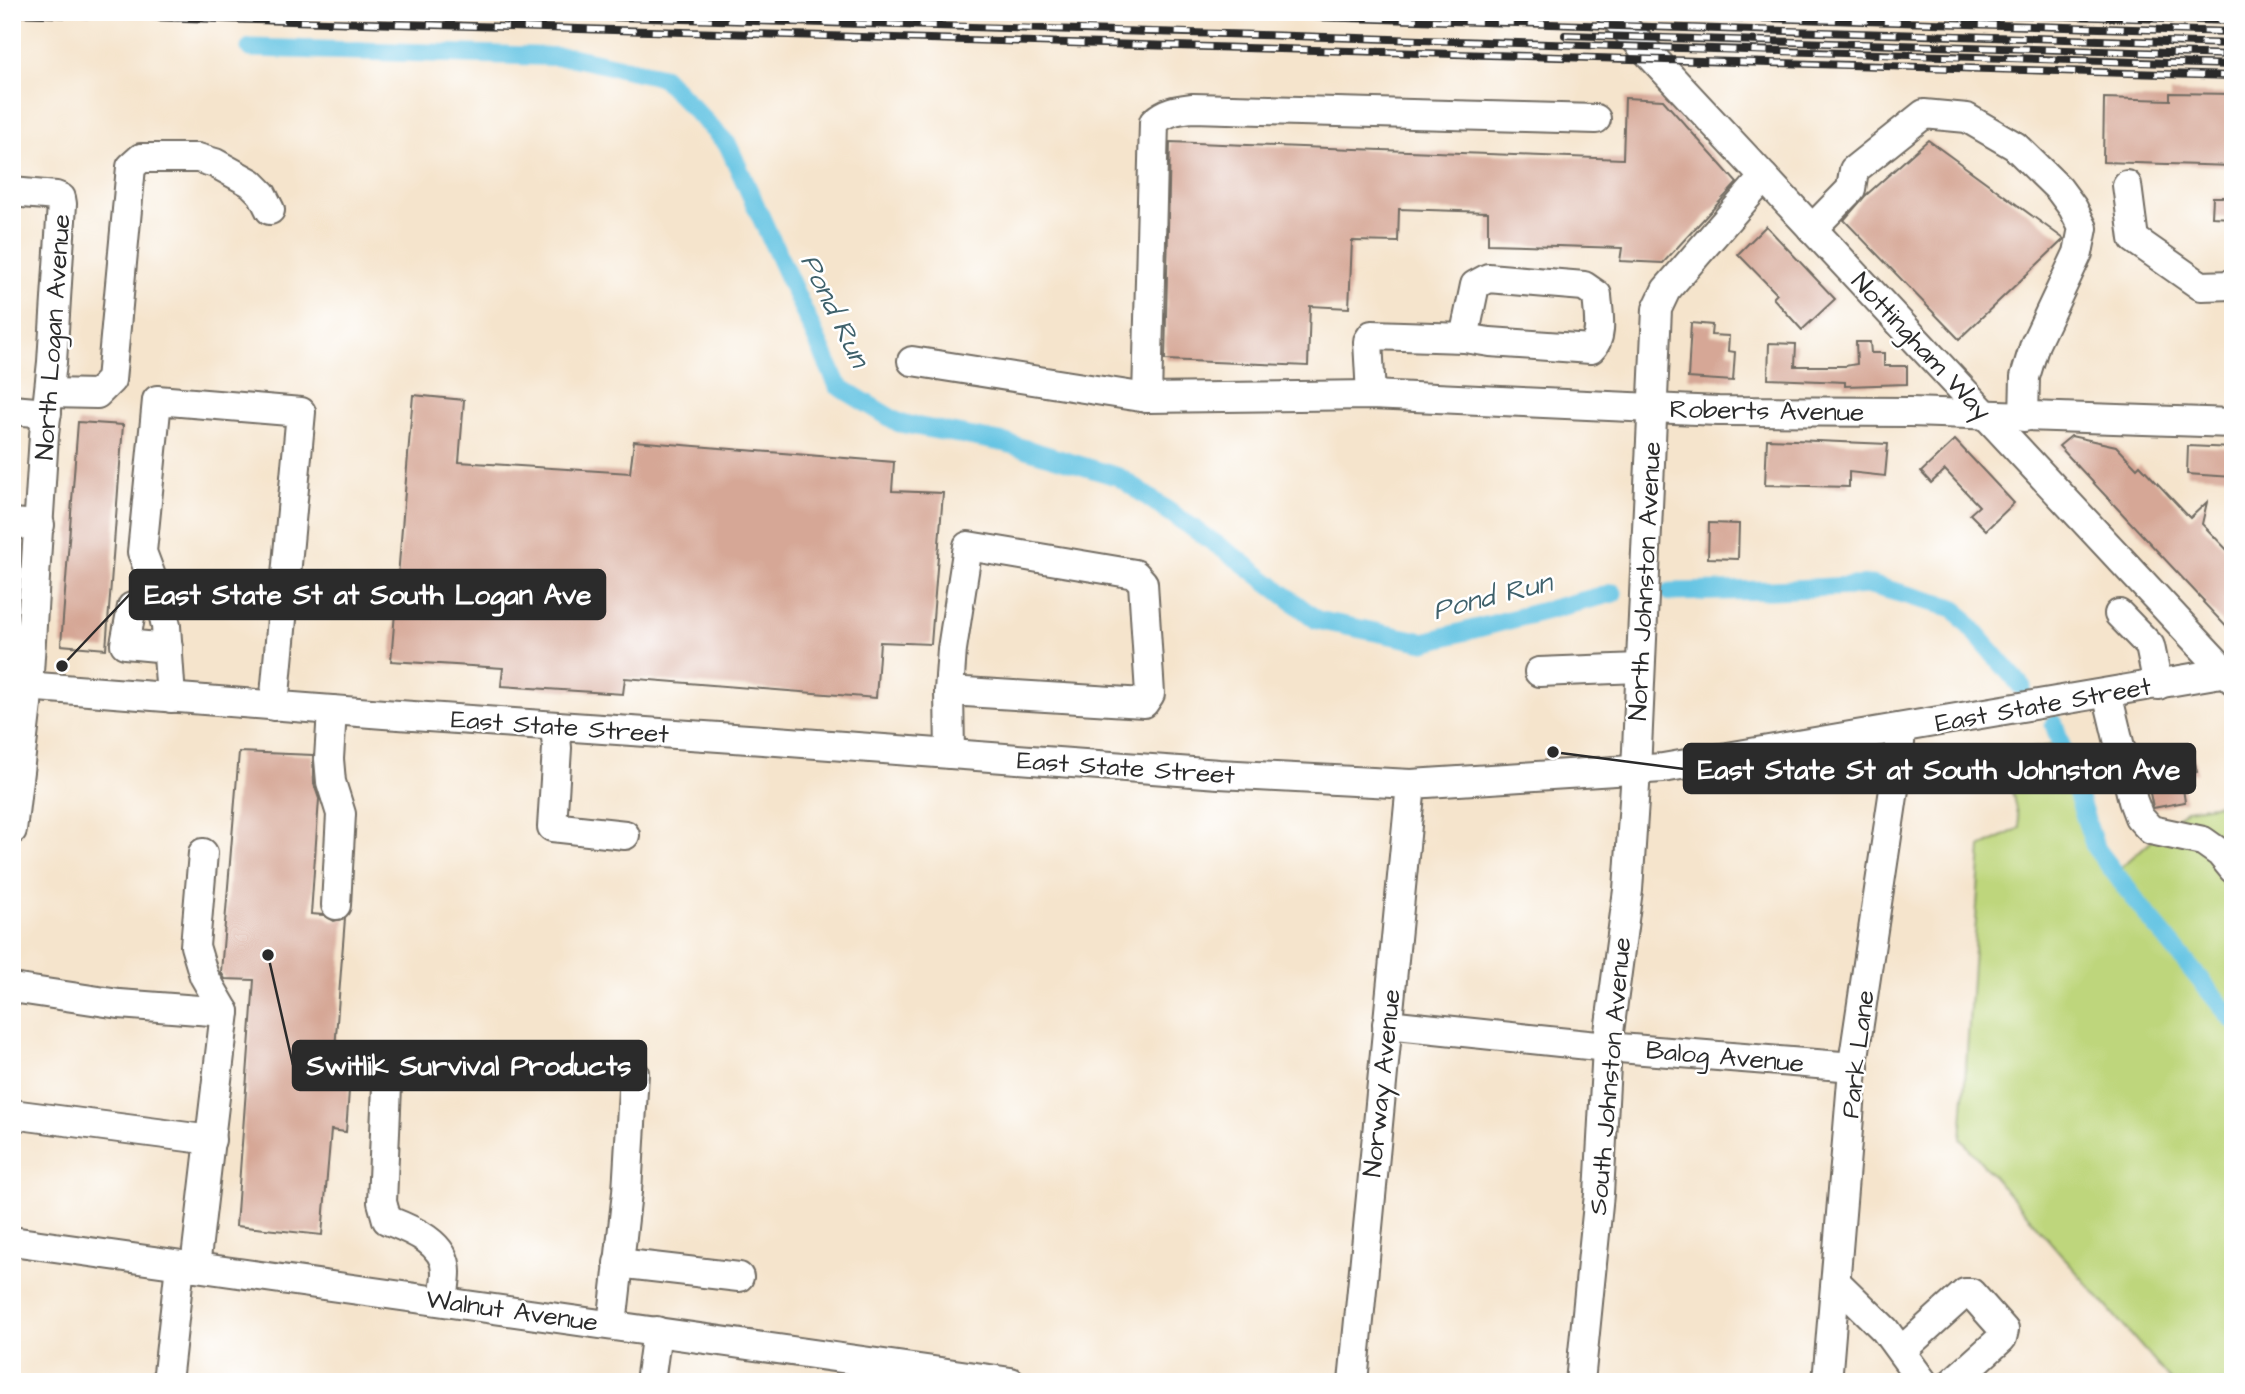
<svg xmlns="http://www.w3.org/2000/svg" width="2245" height="1394" font-family="'Architects Daughter',sans-serif">
<rect width="100%" height="100%" fill="#fff"/>
<filter id="ink" filterUnits="userSpaceOnUse"><feTurbulence type="fractalNoise" baseFrequency=".0143" numOctaves="2"/><feDisplacementMap in="SourceGraphic" scale="14" xChannelSelector="R" yChannelSelector="G"/><feConvolveMatrix kernelMatrix="1 2 1 2 8 2 1 2 1" color-interpolation-filters="sRGB"/></filter>
<filter id="wash" filterUnits="userSpaceOnUse"><feTurbulence type="fractalNoise" baseFrequency=".00686" numOctaves="4" result="noise"/><feDisplacementMap in="SourceGraphic" scale="28" xChannelSelector="R" yChannelSelector="G"/><feGaussianBlur stdDeviation="1.57" result="paint"/><feColorMatrix in="noise" values="0 0 0 0 0 0 0 0 0 0 0 0 0 0 0 0 0 1.4 0 .05"/><feComposite in="paint" operator="in"/></filter>
<g filter="url(#wash)">
<rect width="100%" height="100%" fill="#f5e4cc"/>
<polygon fill="#bed67b" stroke="#748053" stroke-width="2" points="2064,743 2109,878 2187,809 2233,802 2233,1382 2172,1382 1961,1139 1981,847 2020,828 2004,754"/>
<g fill="none" stroke-linecap="round" stroke-linejoin="round">
<g stroke="#65c4e3" stroke-width="19">
<polyline points="250,48 571,57 663,77 728,145 838,386 899,423 1006,443 1119,477 1239,560 1317,620 1424,642 1613,593"/>
<polyline points="1670,592 1772,590 1871,585 1954,608 2022,687"/>
<polyline points="2054,724 2095,847 2147,915 2233,1020"/>
</g>
</g>
<g id="blocks">
<g fill="#d6a796">
<polygon points="2170,93 2233,94 2233,166 2103,162 2104,98 2170,100"/>
<polygon points="1625,98 1663,100 1737,183 1663,263 1620,261 1622,248 1488,244 1488,212 1399,209 1398,242 1352,241 1349,308 1310,306 1308,366 1165,360 1170,142 1623,159"/>
<polygon points="1928,140 2064,239 1959,339 1844,220 1865,196"/>
<polygon points="2213,197 2233,197 2233,218 2212,217"/>
<polygon points="1766,226 1835,299 1802,330 1773,298 1777,294 1738,254"/>
<polygon points="1691,323 1712,325 1711,335 1729,336 1728,351 1735,352 1733,381 1688,378"/>
<polygon points="1856,342 1870,342 1871,353 1884,353 1884,366 1907,366 1907,384 1845,386 1845,382 1768,379 1769,343 1796,344 1795,366 1845,366 1857,364"/>
<polygon points="413,395 464,400 459,462 630,473 634,441 894,462 892,491 943,493 931,644 880,642 876,698 625,678 623,694 501,686 503,668 391,661"/>
<polygon points="78,422 123,425 106,649 61,645"/>
<polygon points="2071,436 2116,446 2137,468 2140,465 2190,518 2207,502 2202,524 2233,556 2233,634 2203,602 2204,601 2059,446"/>
<polygon points="1767,439 1888,444 1885,476 1849,472 1849,487 1765,485"/>
<polygon points="1955,440 2014,503 1986,530 1970,514 1979,506 1945,470 1931,483 1921,472"/>
<polygon points="2188,446 2233,448 2233,477 2187,474"/>
<polygon points="1709,523 1739,524 1738,559 1708,558"/>
<polygon points="2192,749 2197,772 2181,775 2185,802 2153,808 2143,758"/>
<polygon points="239,752 313,755 314,784 319,799 311,914 324,915 334,921 345,918 334,1062 351,1063 346,1132 331,1130 322,1235 236,1226 254,980 225,979 221,972"/>
</g>
</g>
</g>
<g filter="url(#ink)">
<use href="#blocks" fill-opacity="0" stroke="#726c63" stroke-width="2"/>
<g fill="none" stroke-linecap="round" stroke-linejoin="round">
<defs>
<g id="minor">
<polyline points="1610,12 2233,680"/>
<polyline points="2127,185 2134,239 2201,286 2233,285"/>
<polyline points="12,192 56,196 61,198 62,204 52,362 44,435 27,704 12,830"/>
<polyline points="1812,229 1851,189 1854,170 1924,114 1967,118 2015,146 2059,189 2073,208 2083,228 2078,253 2035,344 2025,377 2024,417"/>
<polyline points="912,361 1147,398 1371,395 1718,411 1910,412 2233,423"/>
<polyline points="49,393 97,394 111,380 131,167 141,158 198,158 215,163 251,183 262,194 270,210"/>
<path d="M 1371,395 L 1368,341 L 1372,335 L 1464,338 L 1490,342 L 1591,349 C 1604,337 1598,312 1597,295 L 1584,286 L 1488,278 L 1475,285 L 1464,338"/>
<path d="M 1147,398 L 1154,122 C 1166,111 1177,110 1193,108 L 1596,119"/>
<polyline points="12,410 47,413"/>
<polyline points="12,523 40,525"/>
<polyline points="160,600 132,607 125,644 168,648"/>
<polyline points="2119,614 2150,646 2158,685"/>
<polyline points="1539,672 1639,668"/>
<polyline points="12,685 384,714 763,740 1219,774 1411,784 1663,768 2233,671"/>
<polyline points="949,691 1144,703 1150,694 1143,583 1135,574 968,546 952,649 949,691 950,754"/>
<polyline points="2107,693 2133,801 2139,817 2151,830 2203,841 2220,853 2233,869"/>
<polyline points="171,698 166,626 160,600 142,552 157,400 301,412 274,706"/>
<polyline points="332,710 329,759 331,782 341,814 336,905"/>
<polyline points="555,726 557,748 552,827 625,835"/>
<polyline points="203,853 195,946 204,976 225,1012"/>
<polyline points="12,988 119,1004 225,1012 195,1267"/>
<polyline points="1387,1024 1607,1047 1854,1067"/>
<path d="M 387,1086 L 382,1202 L 387,1220 C 410,1229 446,1242 446,1272 C 446,1281 444,1291 443,1300"/>
<polyline points="12,1114 211,1140"/>
<polyline points="12,1241 1011,1382"/>
<polyline points="618,1263 739,1277"/>
<polyline points="1836,1282 1885,1330 1923,1382"/>
<polyline points="612,1325 627,1192 634,1073"/>
<polyline points="1901,1351 1965,1293 1971,1293 2004,1330 2002,1338 1953,1382"/>
<polyline points="167,1382 180,1265"/>
<polyline points="650,1382 657,1331"/>
<polyline points="1353,1382 1411,784"/>
<polyline points="1580,1382 1599,1194 1607,1047 1628,890 1636,771 1657,309 1666,290 1764,177"/>
<polyline points="1827,1382 1854,1057 1899,756 1901,729"/>
</g>
</defs>
<use href="#minor" stroke="#726c63" stroke-width="32"/>
<use href="#minor" stroke="#fff" stroke-width="28"/>
<defs>
<g id="rail">
<path d="M 440,12 C 713,21 986,26 1260,35 C 1584,45 1908,56 2233,65"/>
<polyline points="794,12 942,17"/>
<polyline points="1145,12 2233,44"/>
<polyline points="1564,12 2233,32"/>
<polyline points="1930,12 2233,21"/>
<polyline points="12,13 2233,76"/>
<polyline points="1565,35 2233,55"/>
</g>
</defs>
<use href="#rail" stroke="#2b2b2b" stroke-width="8"/>
<use href="#rail" stroke="#fff" stroke-width="5" stroke-dasharray="16" stroke-linecap="butt"/>
</g>
</g>
<g text-anchor="middle" stroke-width="5" stroke-linejoin="round" paint-order="stroke">
<g font-size="26" fill="#2b2b2b" stroke="#fff">
<text transform="translate(52 337) rotate(-86)" y="9">North Logan Avenue</text>
<text transform="translate(1922 346) rotate(47)" y="9">Nottingham Way</text>
<text transform="translate(1767 410) rotate(1)" y="9">Roberts Avenue</text>
<text transform="translate(1644 581) rotate(-87)" y="9">North Johnston Avenue</text>
<text transform="translate(2043 704) rotate(-10)" y="9">East State Street</text>
<text transform="translate(560 726) rotate(4)" y="9">East State Street</text>
<text transform="translate(1126 767) rotate(4)" y="9">East State Street</text>
<text transform="translate(1857 1054) rotate(-83)" y="9">Park Lane</text>
<text transform="translate(1725 1056) rotate(5)" y="9">Balog Avenue</text>
<text transform="translate(1609 1076) rotate(-85)" y="9">South Johnston Avenue</text>
<text transform="translate(1381 1083) rotate(-84)" y="9">Norway Avenue</text>
<text transform="translate(512 1310) rotate(8)" y="9">Walnut Avenue</text>
</g>
<g font-size="28" font-style="italic" fill="#3f616b" stroke="#fff">
<text transform="translate(836 310) rotate(64)" y="10">Pond Run</text>
<text transform="translate(1492 595) rotate(-14)" y="10">Pond Run</text>
</g>
</g>
<path fill="none" stroke="#2b2b2b" stroke-width="2.5" d="M62 666L130 594M1553 752L1684 769M268 955L293 1065"/>
<g fill="#2b2b2b" stroke="#fff" stroke-width="2.5">
<circle cx="62" cy="666" r="7"/>
<circle cx="1553" cy="752" r="7"/>
<circle cx="268" cy="955" r="7"/>
</g>
<g fill="#2b2b2b" stroke="#2b2b2b" stroke-width="2.5">
<rect x="130" y="570" width="475" height="49" rx="7"/>
<rect x="1684" y="744" width="511" height="49" rx="7"/>
<rect x="293" y="1041" width="353" height="49" rx="7"/>
</g>
<g font-size="28" text-anchor="middle" font-weight="bold" fill="#fff">
<text x="368" y="604">East State St at South Logan Ave</text>
<text x="1939" y="779">East State St at South Johnston Ave</text>
<text x="469" y="1075">Switlik Survival Products</text>
</g>
<rect width="2245" height="1394" fill="none" stroke="#fff" stroke-width="42"/>
</svg>
